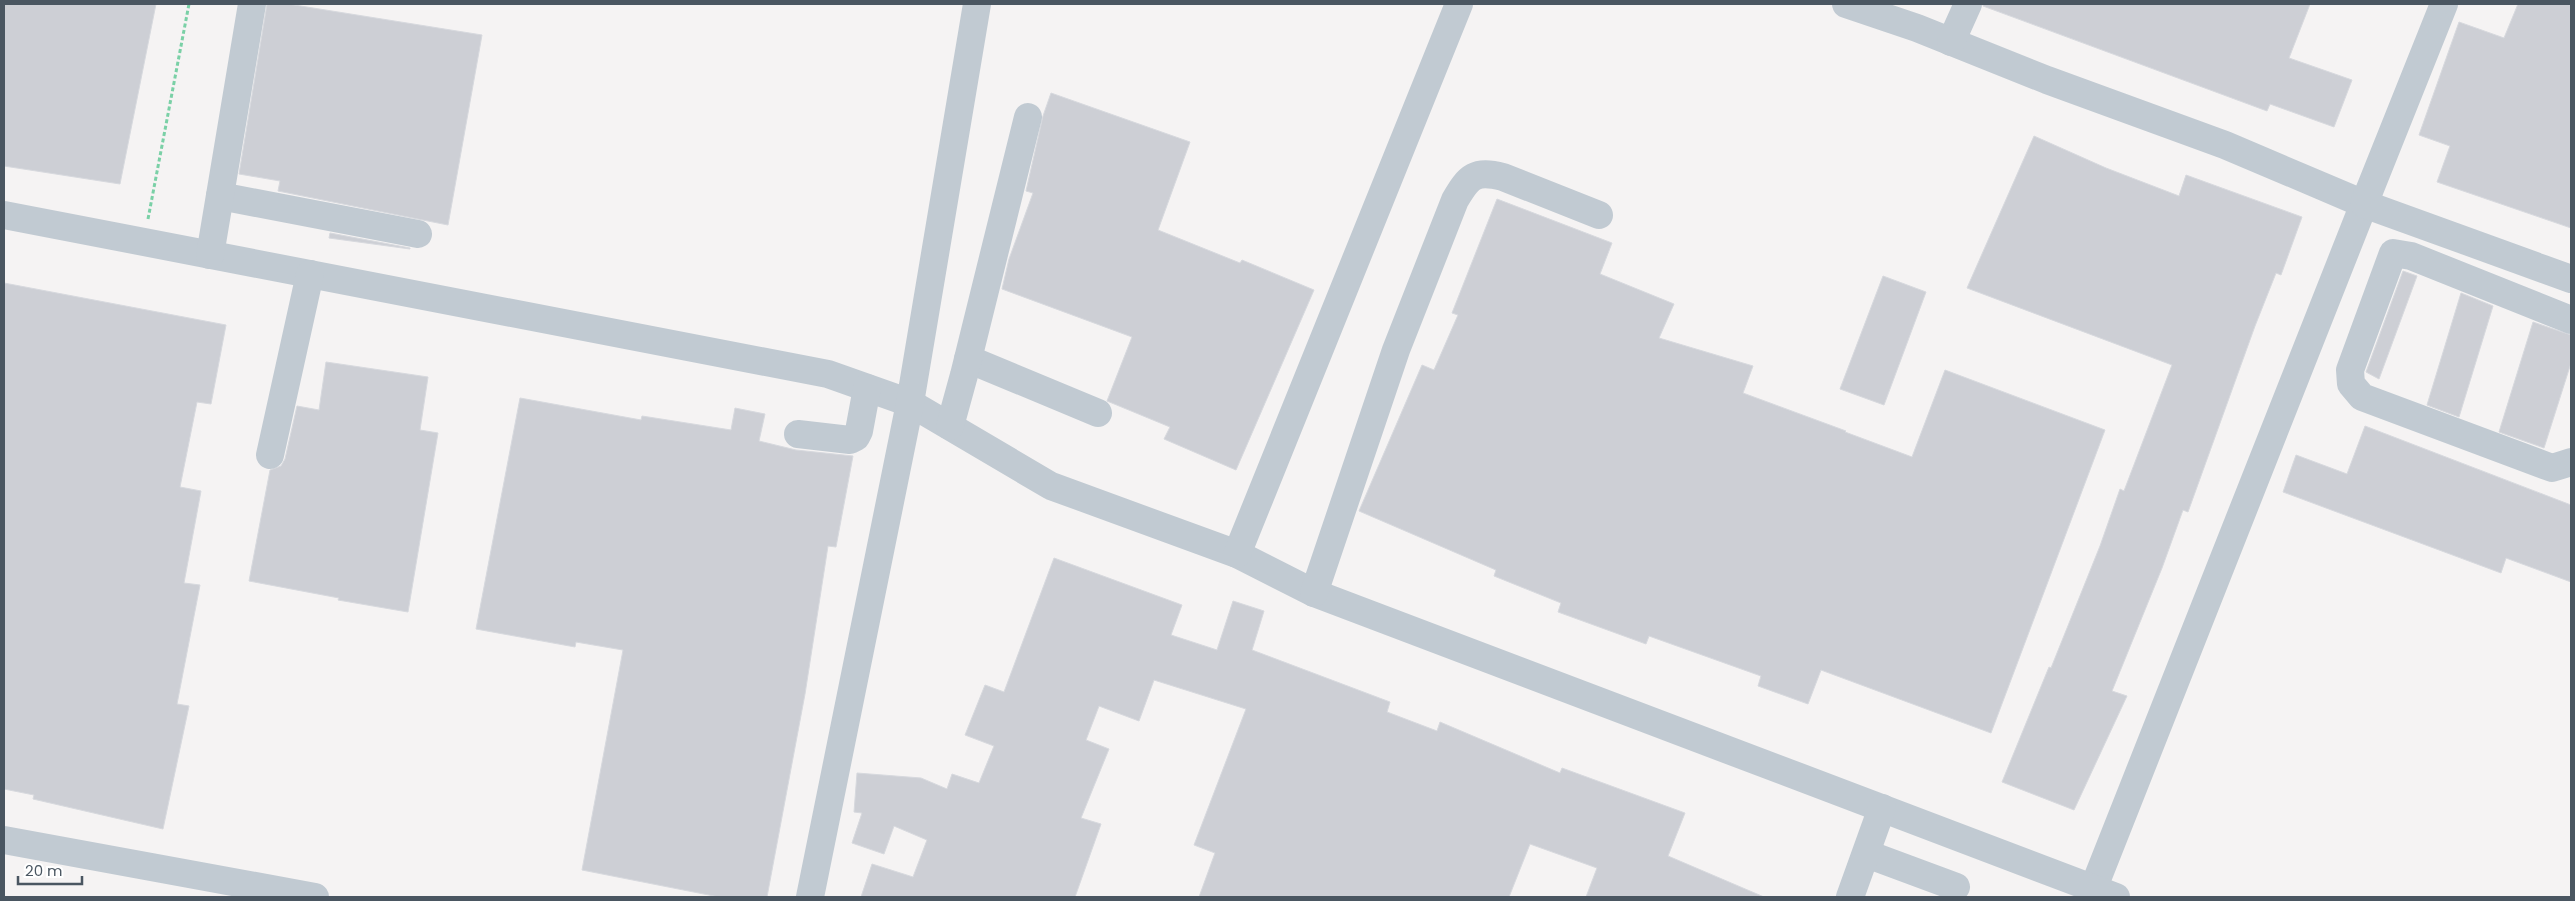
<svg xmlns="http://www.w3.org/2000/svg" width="2575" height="901" font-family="Poppins,sans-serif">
<rect width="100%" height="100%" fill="#f5f3f3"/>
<g fill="#cdcfd5" stroke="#d7d9de">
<polygon points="4,4 156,4 120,184 4,166"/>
<polygon points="267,4 288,4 482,35 448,225 278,191 280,181 239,174"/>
<polygon points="1983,4 2310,4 2289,58 2352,80 2334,127 2270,104 2267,111 1983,6"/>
<polygon points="2518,4 2571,4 2571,228 2437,182 2450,146 2419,135 2459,22 2504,38"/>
<polygon points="1051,93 1190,142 1158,230 1240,263 1242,260 1314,290 1236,470 1164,439 1170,427 1107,401 1132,337 1002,289 1009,259 1033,193 1026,191 1043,116"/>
<polygon points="2034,136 2106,168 2179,196 2186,175 2302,217 2281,275 2276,273 2255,326 2188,512 2183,510 2162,568 2112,691 2127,696 2074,810 2002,782 2049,667 2051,668 2100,546 2120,489 2124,491 2172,365 1967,288"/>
<polygon points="1497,199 1612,243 1600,274 1674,304 1659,338 1753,366 1743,393 1846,431 1845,432 1912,457 1945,370 2105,430 1991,733 1821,670 1808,704 1758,686 1761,676 1649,636 1646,644 1558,612 1561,603 1494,576 1496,570 1359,511 1422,365 1434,370 1458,315 1452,313"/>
<polygon points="330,233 410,248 410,249 329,238"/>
<polygon points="2403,271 2417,276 2379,379 2366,372"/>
<polygon points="1883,276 1926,292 1884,405 1840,389"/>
<polygon points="4,283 226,325 211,404 197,402 180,487 201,491 184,583 200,585 177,704 189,706 163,829 33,799 34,795 4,789"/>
<polygon points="2461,293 2493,306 2459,417 2427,405"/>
<polygon points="2533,322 2571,335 2571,363 2544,448 2499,432"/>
<polygon points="326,362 428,377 420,430 438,433 408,612 338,600 339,598 249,581 270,470 281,466 285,459 297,406 319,410"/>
<polygon points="520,398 641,420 642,416 731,430 735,408 765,414 759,441 796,450 853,456 836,547 828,546 805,694 767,897 719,897 582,870 623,650 576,642 575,647 476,629"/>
<polygon points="2365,426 2571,505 2571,582 2506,558 2501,573 2283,492 2296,455 2347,474"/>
<polygon points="1054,558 1182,605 1171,635 1217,650 1233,601 1264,611 1252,650 1390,702 1387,712 1437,731 1440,722 1560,773 1562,768 1685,813 1668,856 1764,897 1586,897 1597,868 1530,844 1509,897 1199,897 1215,853 1194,845 1246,709 1154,680 1139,721 1099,706 1086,740 1109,749 1081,818 1101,824 1075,897 861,897 872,864 913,877 927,840 894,826 884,854 852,843 862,813 854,812 857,773 921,778 947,789 952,774 979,783 994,746 965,735 985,685 1004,692"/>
</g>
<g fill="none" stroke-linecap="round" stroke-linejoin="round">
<polyline stroke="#7ad0a6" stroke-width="3" stroke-dasharray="4 2.5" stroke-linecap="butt" points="148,219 189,4"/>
<g stroke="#c1cad2" stroke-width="28">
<polyline points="1846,4 1917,28 2047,80 2225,145 2364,204 2090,897"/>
<polyline points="2444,4 2364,204 2571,279"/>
<polyline points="1951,42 1968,4"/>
<polyline points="220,196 418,234"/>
<polyline points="4,215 828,374 910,403 1051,486 1237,554 1314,593 2116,897"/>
<polyline points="210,255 252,4"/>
<polyline points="2571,320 2411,256 2393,253 2350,370 2351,384 2362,397 2552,468 2571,462"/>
<polyline points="968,359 1098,413"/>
<polyline points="950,426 964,375 1028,117"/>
<polyline points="798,434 850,440 856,437 859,431 867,388"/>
<polyline points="270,455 310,274"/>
<polyline points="1237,554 1459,4"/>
<path d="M 1314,593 L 1396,350 L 1455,200 C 1469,176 1475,170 1503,177 L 1599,215"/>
<polyline points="4,840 315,897"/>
<polyline points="1867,854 1956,887"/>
<polyline points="810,897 910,403 977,4"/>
<polyline points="1850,897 1882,808"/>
</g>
</g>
<rect width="2575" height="901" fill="none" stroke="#4a5661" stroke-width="10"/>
<path d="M18 876v8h64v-8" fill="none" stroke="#4a5661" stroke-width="2.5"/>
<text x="25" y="876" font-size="15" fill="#4a5661" stroke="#ffffff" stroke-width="4" paint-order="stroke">20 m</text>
</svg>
